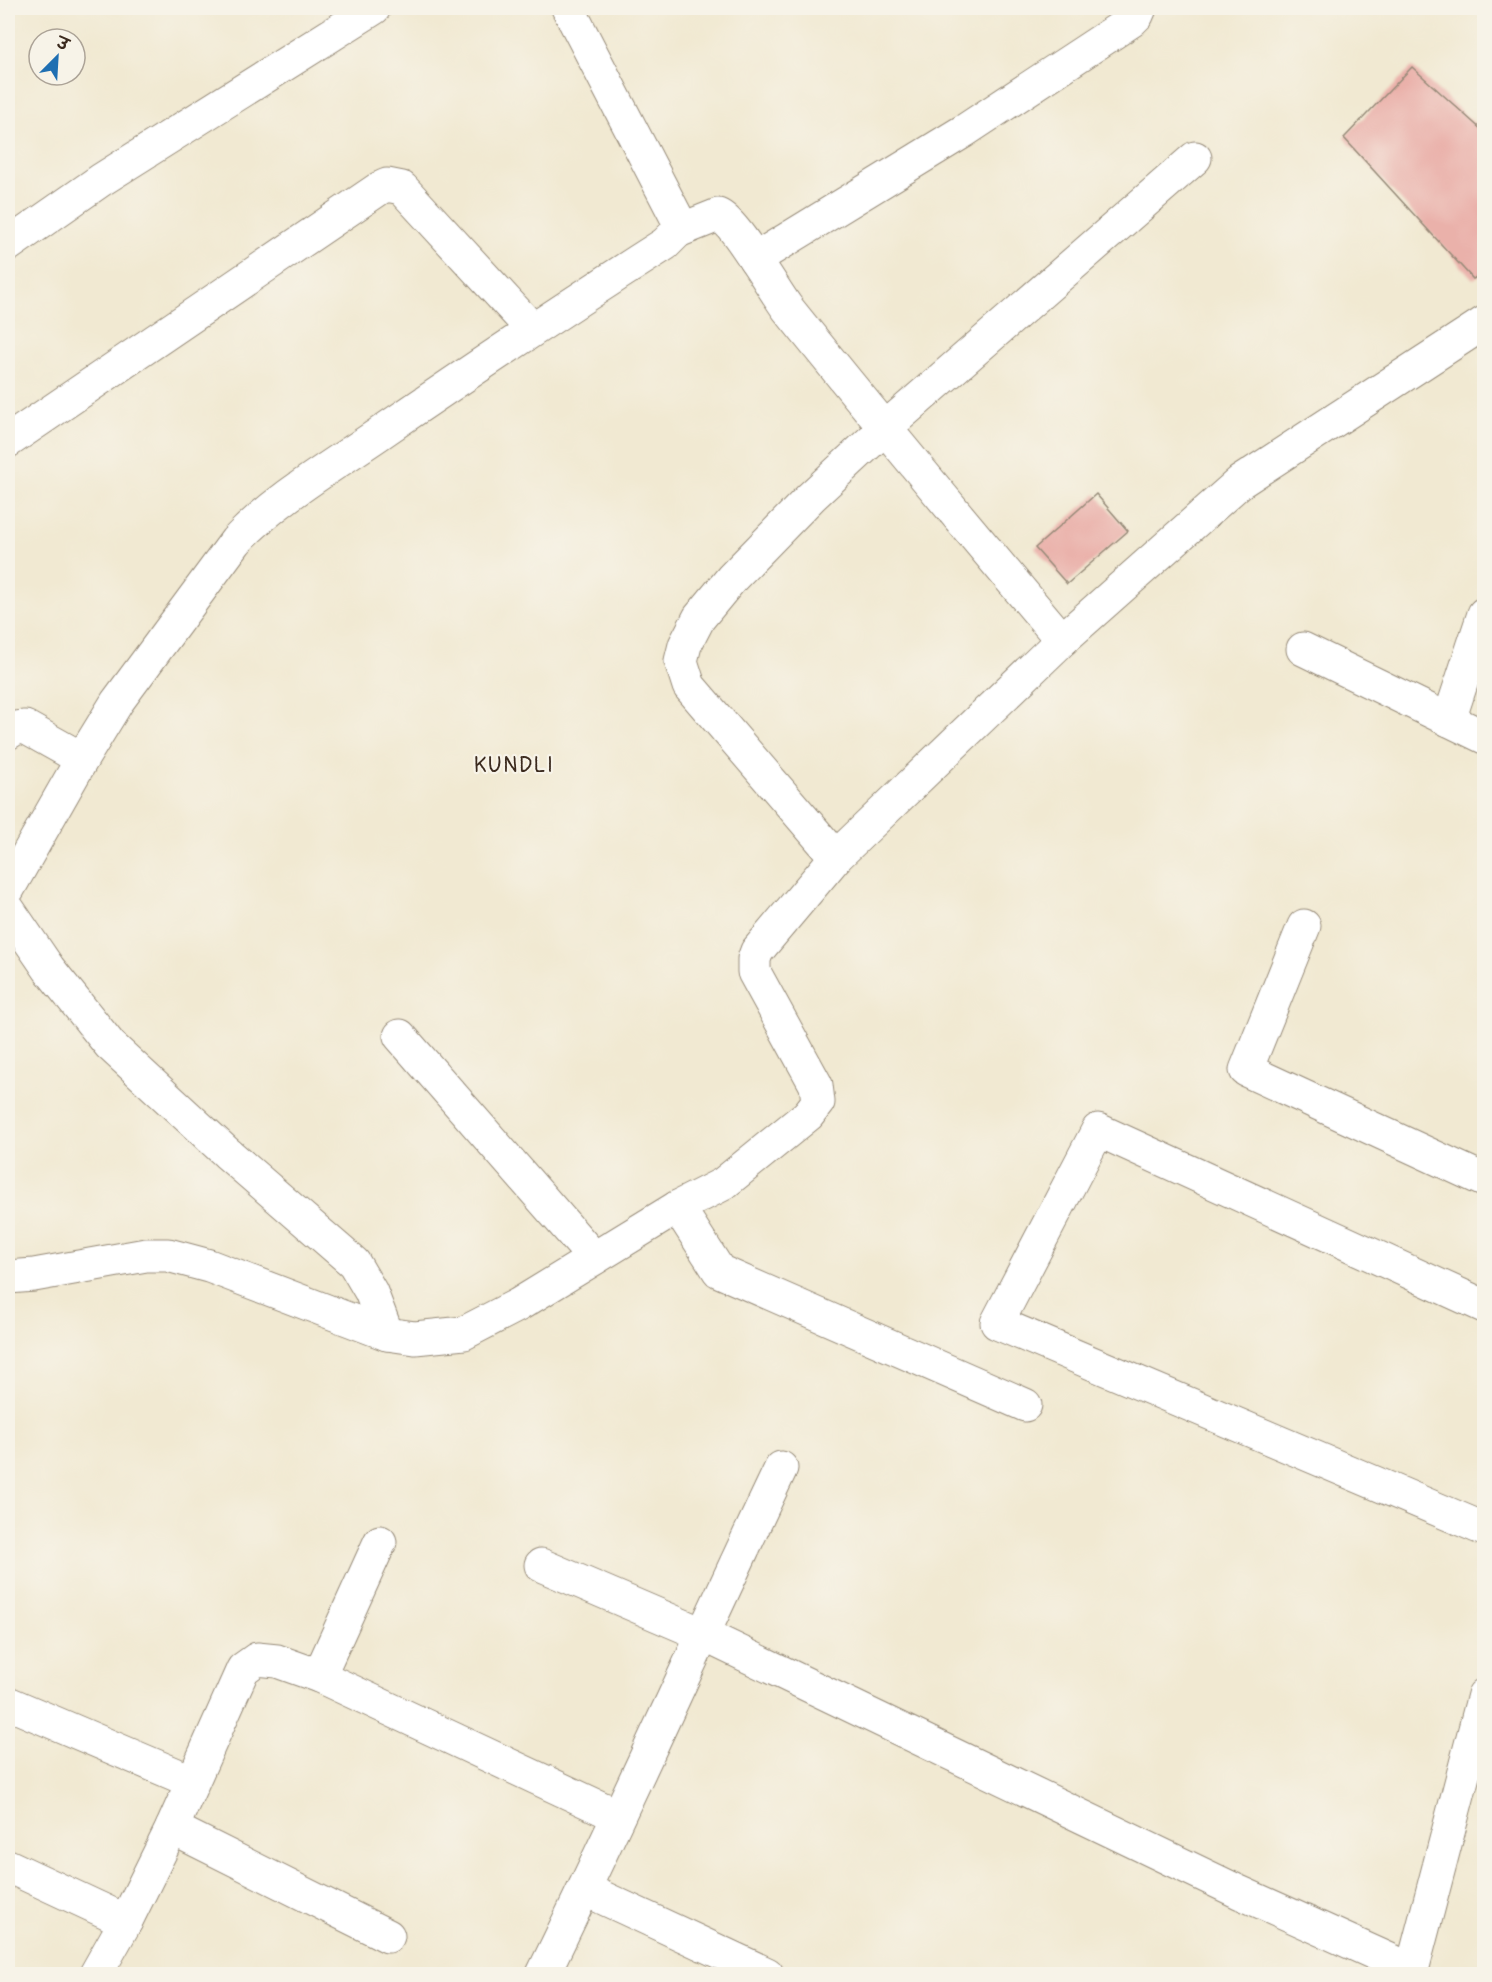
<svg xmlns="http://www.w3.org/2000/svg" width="1492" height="1982" font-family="Pangolin,'Playpen Sans Deva',sans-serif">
<rect width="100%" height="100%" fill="#f7f3e8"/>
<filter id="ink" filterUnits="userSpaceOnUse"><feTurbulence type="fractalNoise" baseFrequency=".0167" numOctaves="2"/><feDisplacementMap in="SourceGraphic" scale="12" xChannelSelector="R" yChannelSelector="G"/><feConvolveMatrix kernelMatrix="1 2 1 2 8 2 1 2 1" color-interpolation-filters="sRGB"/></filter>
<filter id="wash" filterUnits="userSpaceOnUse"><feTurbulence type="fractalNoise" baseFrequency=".008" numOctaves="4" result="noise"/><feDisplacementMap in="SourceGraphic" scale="24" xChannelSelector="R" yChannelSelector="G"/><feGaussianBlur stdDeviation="1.35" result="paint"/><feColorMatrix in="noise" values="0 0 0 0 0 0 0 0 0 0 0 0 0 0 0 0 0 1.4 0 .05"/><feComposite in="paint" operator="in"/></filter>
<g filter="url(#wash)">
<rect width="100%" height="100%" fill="#f1e9d2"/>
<g id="blocks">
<g fill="#eab1aa">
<polygon points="1412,67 1484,132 1484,273 1473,279 1344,138"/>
<polygon points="1096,494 1128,531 1067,584 1035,548"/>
</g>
</g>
</g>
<g filter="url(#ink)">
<use href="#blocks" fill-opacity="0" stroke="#968a78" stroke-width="1.5"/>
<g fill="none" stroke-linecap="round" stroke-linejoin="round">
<defs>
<g id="minor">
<path d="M 678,231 L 718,215 C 735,221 774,291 788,309 C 878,421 970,531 1062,640"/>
<polyline points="8,245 101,180 374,8"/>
<polyline points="755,259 964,131 1131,21 1137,15 1140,8"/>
<polyline points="8,441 380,188 387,185 402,188 532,329"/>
<polyline points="1303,649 1484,737"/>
<polyline points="1449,720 1484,614"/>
<polyline points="8,733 16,728 25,727 82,759"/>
<polyline points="836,857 689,686 681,661 685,645 699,618 732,578 811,497 884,429 1195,158"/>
<path d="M 8,889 L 82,759 L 117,702 L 236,541 C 279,496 336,464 386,429 C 478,366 571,304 665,244 L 678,231 L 678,220 L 568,8"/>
<polyline points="8,909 49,969 110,1045 227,1153 354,1263 371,1292 387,1334"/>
<polyline points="1304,926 1246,1070 1484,1180"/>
<polyline points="400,1036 594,1258"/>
<polyline points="678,1207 719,1271 1025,1405"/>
<polyline points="8,1277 34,1275 146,1255 168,1255 209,1266 387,1334 415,1338 464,1333 518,1305 678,1207 723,1184 808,1115 818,1102 816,1085 754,972 754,959 757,951 836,857 1062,640 1240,482 1484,323"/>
<polyline points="1484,1306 1098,1130 997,1323 1484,1529"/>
<polyline points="541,1565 702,1634 1239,1892 1412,1970"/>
<polyline points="319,1676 380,1542"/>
<polyline points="8,1703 191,1781"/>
<polyline points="172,1828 388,1936"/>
<polyline points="8,1866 126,1921"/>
<polyline points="584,1889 767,1974"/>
<polyline points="96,1974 126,1921 172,1828 243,1669 257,1659 277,1661 319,1676 618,1816"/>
<path d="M 543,1974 C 625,1807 701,1636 781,1468"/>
<polyline points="1411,1974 1484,1695"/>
</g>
</defs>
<use href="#minor" stroke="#968a78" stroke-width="35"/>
<use href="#minor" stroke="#fff" stroke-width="33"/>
</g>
</g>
<g text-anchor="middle" stroke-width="4.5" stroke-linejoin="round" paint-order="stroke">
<g font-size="21" letter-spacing="1.5" fill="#3b2a1e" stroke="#f7f3e8">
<text x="514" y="772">KUNDLI</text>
</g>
</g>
<rect width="1492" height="1982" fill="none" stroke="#f7f3e8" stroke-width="30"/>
<g transform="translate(57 57) rotate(24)"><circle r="28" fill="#f7f3e8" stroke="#aca397" stroke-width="1.5"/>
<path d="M0-4.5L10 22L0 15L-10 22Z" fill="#1f6fb2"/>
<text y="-9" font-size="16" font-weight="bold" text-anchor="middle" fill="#3b2a1e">उ</text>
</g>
</svg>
